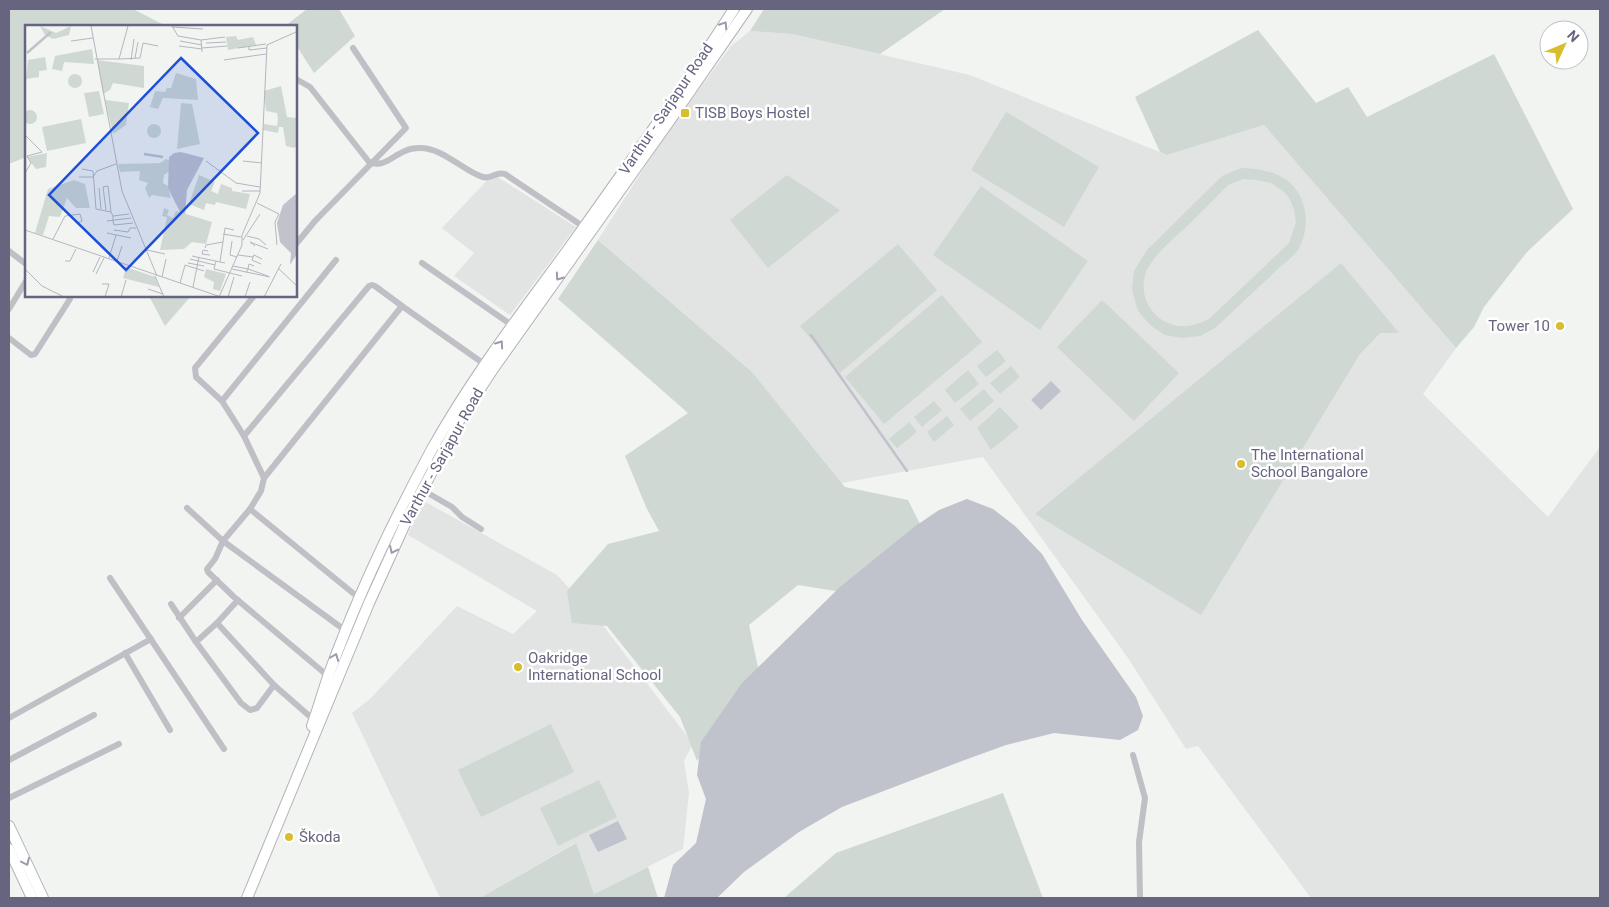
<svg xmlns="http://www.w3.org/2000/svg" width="1609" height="907" font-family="Roboto,sans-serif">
<rect width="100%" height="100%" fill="#f1f4f0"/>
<g fill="#e2e4e3">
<polygon points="750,31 792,34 970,75 1167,155 1264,125 1456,348 1423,394 1548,517 1600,447 1600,898 1311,898 1198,746 1186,749 1128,658 983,457 842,483 752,372 598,240 662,140 731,46"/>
<polygon points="493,174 576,227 510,315 454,276 474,253 442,228"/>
<polygon points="422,500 557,575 599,620 693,744 684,761 689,793 683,849 594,894 575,843 480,898 440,898 352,713 370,699 457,606 513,634 537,611 408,535"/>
</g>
<g fill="#cfd8d2" fill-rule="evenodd">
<polygon points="9,9 133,9 166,26 26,26 26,157 9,164"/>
<polygon points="307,9 339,9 355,36 314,73 296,45 296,26 285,26"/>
<polygon points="764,9 945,9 880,54 792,34 750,31"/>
<polygon points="1258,30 1316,103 1348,87 1367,117 1494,54 1573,209 1527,252 1484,307 1474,327 1456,348 1264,125 1167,155 1160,152 1135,97"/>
<polygon points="1006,112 1099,167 1064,227 971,170"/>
<path d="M 1241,168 C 1265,169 1288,173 1300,196 C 1308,213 1308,231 1299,248 C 1295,256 1284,263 1277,270 C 1257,289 1236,308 1215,328 L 1200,336 L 1182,338 L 1165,335 L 1150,325 L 1138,311 L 1132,290 L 1134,271 L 1147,250 L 1222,176 ZM 1243,179 L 1257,180 L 1271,183 L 1283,191 L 1288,196 L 1294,209 L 1296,222 L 1289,243 L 1209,319 C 1193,327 1178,330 1162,320 C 1148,311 1140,292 1145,276 C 1149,259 1171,241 1184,229 C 1199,215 1213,200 1228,185 Z"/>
<polygon points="787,175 840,210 768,268 730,220"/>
<polygon points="981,186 1088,261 1040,330 933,255"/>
<polygon points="598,240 752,372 845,487 908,500 926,536 873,597 798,585 749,625 759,672 697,761 680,717 607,626 572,623 567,591 608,544 659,531 646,507 625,456 688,413 558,299"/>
<polygon points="898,244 937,290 840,373 800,326"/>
<polygon points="1341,263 1399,333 1380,333 1360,354 1201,615 1035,514"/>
<polygon points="942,295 982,342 884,424 845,377"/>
<polygon points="149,296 191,296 165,326"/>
<polygon points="1102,300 1179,373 1134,421 1057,347"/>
<polygon points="997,350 1006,361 986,377 977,366"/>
<polygon points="1011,366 1020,377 1000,394 990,383"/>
<polygon points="968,370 979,384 955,403 945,390"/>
<polygon points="984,389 994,401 970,421 960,409"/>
<polygon points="934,401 942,410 922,427 914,417"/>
<polygon points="1000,407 1019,427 991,450 977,428"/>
<polygon points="947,416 954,425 934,442 927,432"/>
<polygon points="909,422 917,432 897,448 889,439"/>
<polygon points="551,724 574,772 481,817 458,770"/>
<polygon points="599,780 617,817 558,846 540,808"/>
<polygon points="1003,793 1043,898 784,898 836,853"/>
<polygon points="576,843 594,894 648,867 658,898 480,898"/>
</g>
<g fill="#c0c2cc">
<polygon points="1051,381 1061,391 1041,410 1031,400"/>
<polygon points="967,499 993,509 1015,526 1042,554 1082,620 1136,697 1143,716 1138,730 1120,740 1054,733 1006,745 962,761 842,807 799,832 744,872 717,898 664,898 673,865 696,843 706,799 697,775 701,742 742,683 840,587 914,527 939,510"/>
<polygon points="618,821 627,839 598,852 589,835"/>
</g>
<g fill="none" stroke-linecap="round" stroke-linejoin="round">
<polyline stroke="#c0c2cc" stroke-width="2.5" points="811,335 907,471"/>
<defs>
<g id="primary">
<path d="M 312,726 C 318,709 323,691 329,674 C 357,597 393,521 432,449 C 471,379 520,315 567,251 C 624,171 681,91 734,9"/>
<polyline points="9,826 43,898"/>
<polyline points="9,849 32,898"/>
<polyline points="247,898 369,603 409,515 459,421 493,369 668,123 747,9"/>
</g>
</defs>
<use href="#primary" stroke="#b3b2b9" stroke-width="12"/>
<g stroke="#c0bfc6" stroke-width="6">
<path d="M 296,79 L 310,87 L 369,162 C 384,168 392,156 405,151 C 409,149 415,148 420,148 C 442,148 460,168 480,176 C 490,181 495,171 505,174 L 584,227"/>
<polyline points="296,244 315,221 406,128 353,48"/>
<polyline points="9,251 26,264"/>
<polyline points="422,263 513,326"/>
<polyline points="402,306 487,366"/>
<polyline points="9,309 26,281"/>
<polyline points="9,338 31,355 35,354 70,299 69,296"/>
<polyline points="222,401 336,260"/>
<polyline points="244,436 369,286 372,285 375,286 402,306 264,478"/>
<polyline points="414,485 452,507 462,517 481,529"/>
<polyline points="187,508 223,541 346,631"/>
<polyline points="250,509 261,491 264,478 244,436 222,401 196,377 195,368 254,296"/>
<polyline points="110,578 224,749"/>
<polyline points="171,604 196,642 241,703 250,710 257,708 274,685 314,720"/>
<polyline points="179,618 217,580"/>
<polyline points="217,623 238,600"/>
<polyline points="196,642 217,623 274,685"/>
<polyline points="125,653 170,730"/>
<polyline points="328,676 234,597 208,572 207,569 215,559 223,541 250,509 359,598"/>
<polyline points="9,718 151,639"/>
<polyline points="1133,755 1145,798 1139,842 1140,898"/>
<polyline points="9,760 94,715"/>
<polyline points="9,798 119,744"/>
</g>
<use href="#primary" stroke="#fff" stroke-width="10"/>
</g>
<defs><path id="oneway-chevron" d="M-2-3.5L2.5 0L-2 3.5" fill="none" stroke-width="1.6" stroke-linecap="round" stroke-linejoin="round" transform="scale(1.25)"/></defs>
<g stroke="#9c9aac">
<use href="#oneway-chevron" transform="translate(724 25) rotate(-57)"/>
<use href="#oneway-chevron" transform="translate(559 277) rotate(125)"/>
<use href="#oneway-chevron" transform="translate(500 344) rotate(-55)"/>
<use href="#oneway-chevron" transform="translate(393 550) rotate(115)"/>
<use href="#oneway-chevron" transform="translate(335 657) rotate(-69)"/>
<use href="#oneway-chevron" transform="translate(26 862) rotate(65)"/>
</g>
<g fill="#d8bd2c" stroke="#fff" stroke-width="2">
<rect x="680" y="108" width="10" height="10" rx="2.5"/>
<circle cx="1560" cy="326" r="5"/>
<circle cx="1241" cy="464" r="5"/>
<circle cx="518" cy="667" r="5"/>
<circle cx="289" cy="837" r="5"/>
</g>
<g text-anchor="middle" stroke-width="5" stroke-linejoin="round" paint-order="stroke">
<g font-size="15" fill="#66647f" stroke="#fff">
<text transform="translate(666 109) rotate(-56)" y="5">Varthur - Sarjapur Road</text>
<text transform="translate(442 457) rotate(-61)" y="5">Varthur - Sarjapur Road</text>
</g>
<g font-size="15" fill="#66647f" stroke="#fff" text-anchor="start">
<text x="695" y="118">TISB Boys Hostel</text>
<text x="1550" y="331" text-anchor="end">Tower 10</text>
<text x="1251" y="460">The International<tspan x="1251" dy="17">School Bangalore</tspan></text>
<text x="528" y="663">Oakridge<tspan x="528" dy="17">International School</tspan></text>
<text x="299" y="842">Škoda</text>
</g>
</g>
<g transform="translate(25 25)">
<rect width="272" height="272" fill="#f1f4f0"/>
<path d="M 15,1 L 31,8 L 46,1 L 44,10 L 28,14 L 20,10 ZM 211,11 L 213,15 L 228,12 L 231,20 L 203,25 L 201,12 ZM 67,24 L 69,39 L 39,37 L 37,46 L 27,44 L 30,31 ZM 20,32 L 22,45 L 14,46 L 14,52 L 1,54 L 3,35 ZM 72,35 L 119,41 L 119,63 L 88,58 L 85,65 L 78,69 ZM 151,48 L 171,54 L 173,75 L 138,73 L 133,84 L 125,82 L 130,66 L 140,67 L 142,63 L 146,63 ZM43 56a7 7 0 1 1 14 0a7 7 0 1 1-14 0ZM 256,61 L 262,92 L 272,93 L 272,121 L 269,123 L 261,121 L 258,102 L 254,102 L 253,108 L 238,105 L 239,99 L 252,101 L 253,94 L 252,88 L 241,86 L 239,66 ZM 74,66 L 79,89 L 64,92 L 59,68 ZM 80,75 L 104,78 L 101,100 L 88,109 ZM 156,78 L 167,79 L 175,119 L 152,124 ZM-2 92a7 7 0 1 1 14 0a7 7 0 1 1-14 0ZM 56,94 L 61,118 L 22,126 L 17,102 ZM122 106a7 7 0 1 1 14 0a7 7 0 1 1-14 0ZM 22,128 L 21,142 L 11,144 L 2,132 ZM 141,134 L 145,136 L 146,145 L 139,150 L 138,158 L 143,161 L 146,173 L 127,170 L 124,173 L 120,163 L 123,158 L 114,155 L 115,146 L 95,147 L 93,139 L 135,138 ZM 174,150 L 190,157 L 186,166 L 193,169 L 196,159 L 207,163 L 207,166 L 225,169 L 221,184 L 191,177 L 190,180 L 181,178 L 179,185 L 164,179 ZM 49,155 L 60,159 L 65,183 L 51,183 L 42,173 L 35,192 L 24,191 L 18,210 L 10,208 L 23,164 ZM 139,183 L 144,185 L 142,190 L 148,193 L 151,186 L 187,197 L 181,219 L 167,217 L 159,224 L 135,225 L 142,192 L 137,191 ZM 101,242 L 130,252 L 134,262 L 98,253 ZM 181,244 L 201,249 L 195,266 L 188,264 L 189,257 L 179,252 Z" fill="#cfd8d2"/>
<path d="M 156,127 L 179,133 L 162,165 L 160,189 L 155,187 L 143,163 L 144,132 L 149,128 ZM 272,168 L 272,229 L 265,240 L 266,228 L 255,217 L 252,198 L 258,180 Z" fill="#c0c2cc"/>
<path fill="none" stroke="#c0c2cc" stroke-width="2.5" d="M 2,28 L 26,7M 119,129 L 138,132"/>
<path fill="none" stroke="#b5b6c0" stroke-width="1" d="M 66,1 L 97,166 L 132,251M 147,1 L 153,11 L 176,15 L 177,27M 147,2 L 178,4M 176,15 L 200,12M 46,16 L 68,13M 155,16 L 177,20M 181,18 L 201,17M 154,21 L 177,24M 224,21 L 224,25 L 242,23M 177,23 L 202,21M 213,23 L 241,19M 110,33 L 113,17M 70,34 L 94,34 L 103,1M 94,34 L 115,33 L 118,18 L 133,21M 106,35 L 109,14M 199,35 L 241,29M 181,136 L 211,158 L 235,162M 218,136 L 237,138M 57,144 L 68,146 L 71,184 L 86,187 L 88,191M 0,148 L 6,138 L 2,131 L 17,127 L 1,111M 54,152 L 68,152 L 72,146 L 91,139M 74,163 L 76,184M 217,166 L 235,166M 232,178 L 254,189 L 250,197 L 252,220M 81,185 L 78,162 L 83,161 L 86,187M 82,196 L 106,193M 88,196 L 89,200 L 108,198M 88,196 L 88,191 L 104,189M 0,205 L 196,272M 89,205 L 103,207 L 105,203 L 111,203M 82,208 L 106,213M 198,209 L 216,212M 222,211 L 234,214 L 241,220M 28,214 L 40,191 L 55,189 L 57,196 L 52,198M 218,215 L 235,189M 207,216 L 205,230 L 212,232M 230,221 L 225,217 L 243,224M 180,223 L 181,220 L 198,217M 122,225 L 140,229M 183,226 L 178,225 L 177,229 L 185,230M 213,230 L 228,232M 167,231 L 200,238M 84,233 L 91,210M 165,234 L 190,240M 40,236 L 45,236 L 51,224M 92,236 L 97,221M 191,236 L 189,244 L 217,251M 195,237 L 200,203 L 209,205M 163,238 L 179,241M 236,239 L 227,235 L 229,230 L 237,234M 208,241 L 223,244 L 224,239 L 229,241M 253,243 L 273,262M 0,244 L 17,261 L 39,272M 207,244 L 245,252M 68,247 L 75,232M 221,248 L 223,244 L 243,251M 71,249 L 79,233M 130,251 L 139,272M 137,252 L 141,234M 155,258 L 160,240 L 179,246M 77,259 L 84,259 L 80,272M 168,262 L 174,232M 123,264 L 138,269M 96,272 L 101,255M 194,272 L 217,220 L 217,210 L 235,168 L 242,20 L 273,6M 203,272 L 209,252M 220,272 L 225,257M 239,272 L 256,239"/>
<path fill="#1d4ed8" fill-opacity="0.15" stroke="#1d4ed8" stroke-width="2.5" d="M 156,33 L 233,108 L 101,245 L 24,170 Z"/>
<rect width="272" height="272" fill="none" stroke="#66647f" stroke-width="2.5"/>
</g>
<rect width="1609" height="907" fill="none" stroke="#66647f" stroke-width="20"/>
<g transform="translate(1564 45) rotate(46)"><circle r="24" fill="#ffffff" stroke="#c2c1cc"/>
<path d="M0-4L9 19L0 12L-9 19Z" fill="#d8bd2c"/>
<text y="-8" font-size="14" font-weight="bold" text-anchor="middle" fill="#66647f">N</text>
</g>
</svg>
